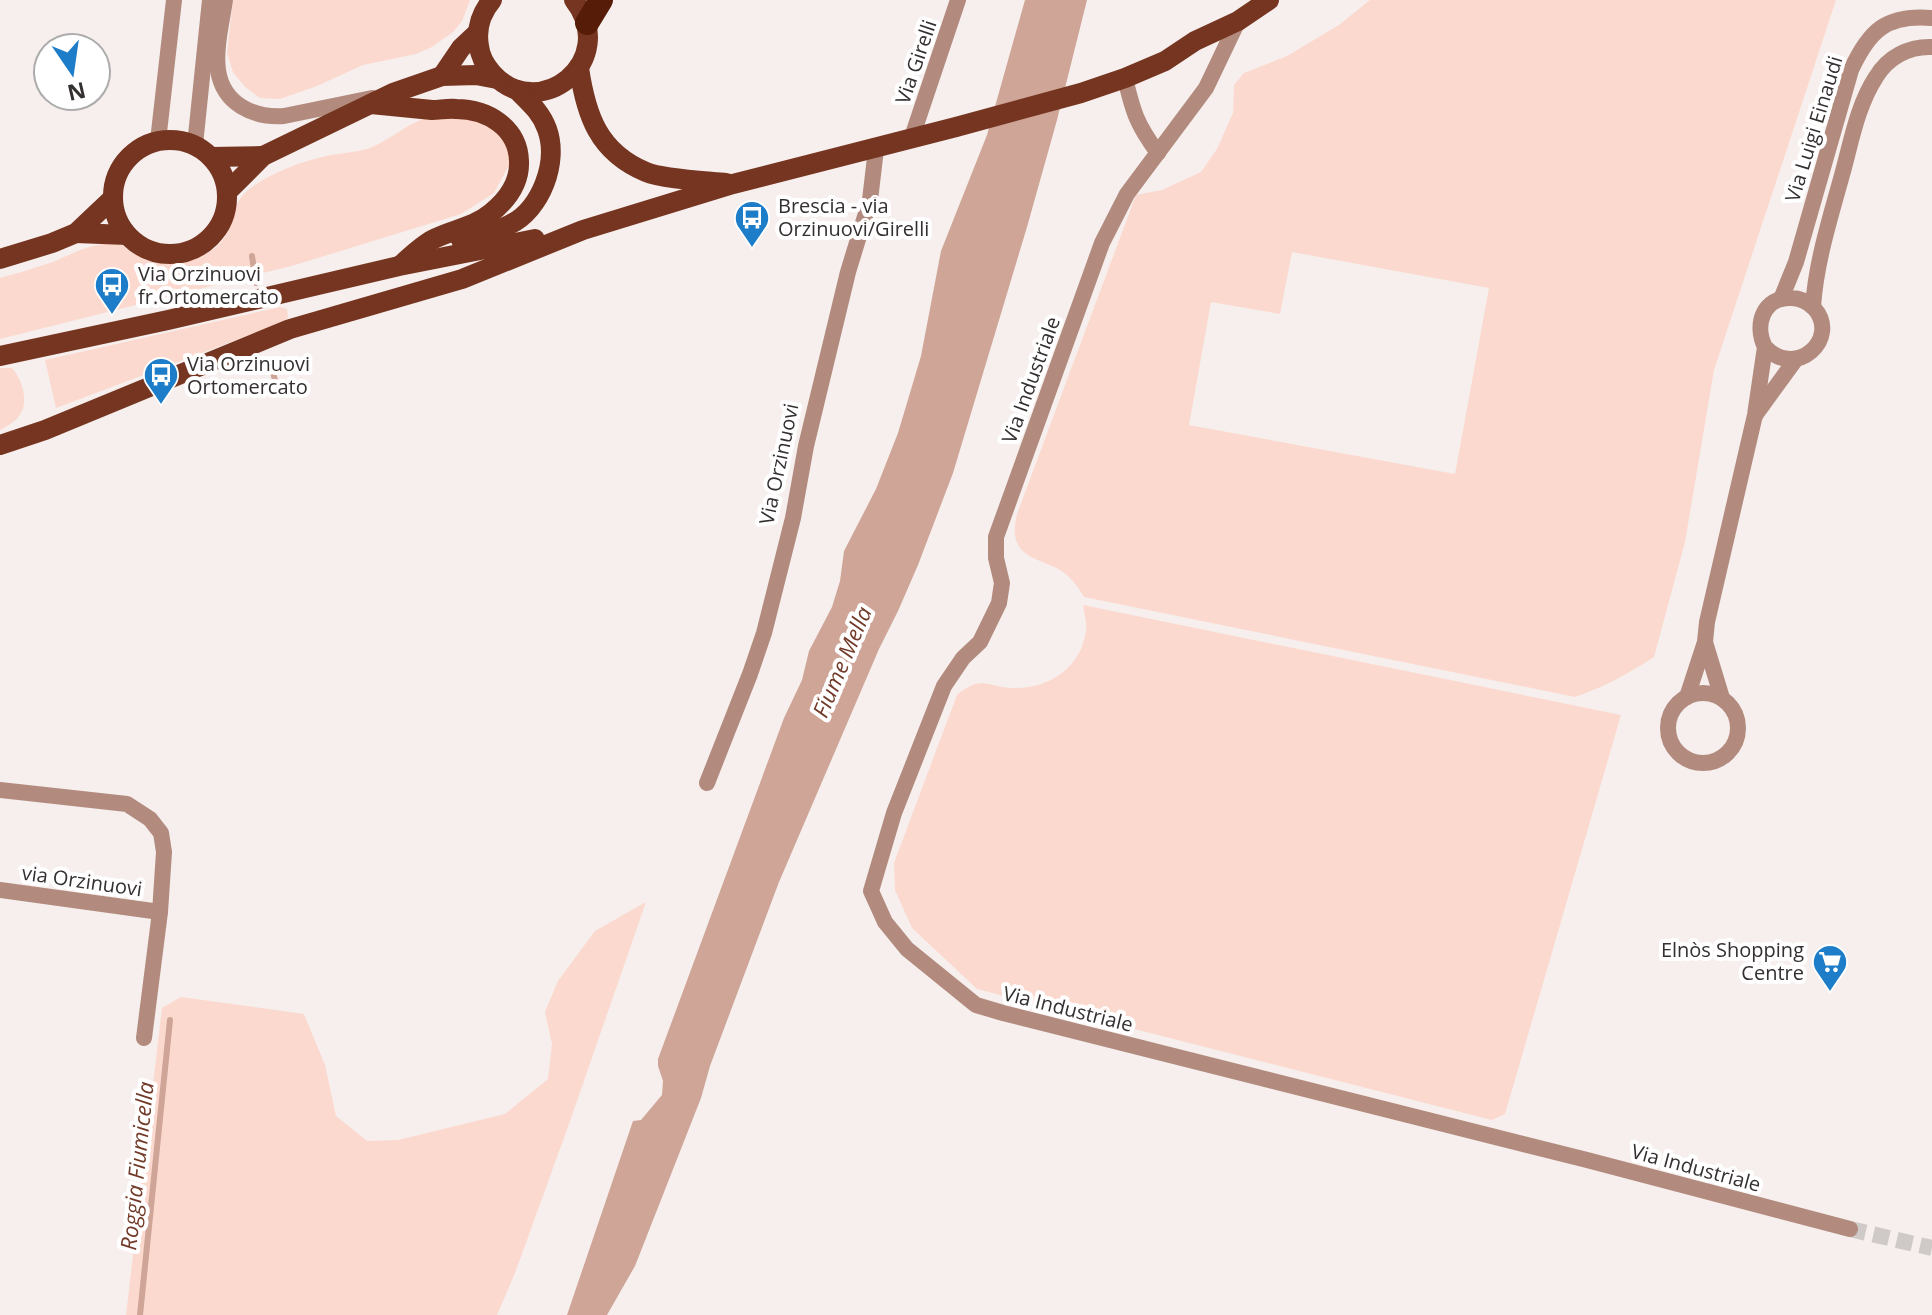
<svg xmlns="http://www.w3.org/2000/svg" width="1932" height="1315" font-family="'Open Sans',sans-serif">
<rect width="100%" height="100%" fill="#f6efed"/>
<g fill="#fcd9ce" fill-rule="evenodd">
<polygon points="233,0 470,0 462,21 453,32 432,47 416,54 363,65 317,86 280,99 260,98 245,87 233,72 227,53"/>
<path d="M 1370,0 L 1836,0 L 1714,370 L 1685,542 L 1654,657 C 1628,674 1604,687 1575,697 L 1084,597 C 1079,588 1072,579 1063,572 C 1047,560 1017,560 1015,534 C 1014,528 1016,520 1017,514 L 1136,195 L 1162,190 L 1201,172 L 1217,149 L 1233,113 L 1234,85 L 1244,73 L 1287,56 L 1339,25 ZM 1292,252 L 1489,288 L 1455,474 L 1189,425 L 1211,302 L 1280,314 Z"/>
<path d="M 469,113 L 505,137 L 511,161 L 494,193 L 461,214 L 295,265 L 0,339 L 0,278 C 18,273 35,268 53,262 C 69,255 86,246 104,244 C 138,241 161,272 199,257 C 241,240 224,211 247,191 C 267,174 305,160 331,155 C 343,153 355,152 367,149 C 388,142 405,124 427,118 C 439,114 456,115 469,113 Z"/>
<polygon points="280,307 287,309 288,317 284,322 56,408 45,360"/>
<path d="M 0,368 L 12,368 C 21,378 29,400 21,413 C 17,421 7,426 0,430 Z"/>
<path d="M 1083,605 L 1621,715 L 1505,1114 L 1492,1120 L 977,989 L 912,928 L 895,890 L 894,863 L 957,695 C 983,673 989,689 1016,688 C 1051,688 1082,666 1086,630 C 1087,622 1084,613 1083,605 Z"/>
<polygon points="646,902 569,1124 515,1273 497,1315 126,1315 162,1008 181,997 304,1014 325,1065 336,1116 367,1141 398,1140 505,1114 548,1079 552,1044 545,1012 558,981 595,931"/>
</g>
<polygon fill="#cfa597" points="1025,0 1087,0 1057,120 1027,227 953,473 918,565 898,611 879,649 779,882 710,1066 701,1098 635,1266 607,1315 567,1315 633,1121 641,1120 662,1095 663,1081 658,1066 658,1059 784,718 802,680 809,651 832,607 840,581 844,551 876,489 898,433 921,356 941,251 987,135"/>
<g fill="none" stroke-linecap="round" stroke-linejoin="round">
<g stroke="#cfa597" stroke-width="6">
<polyline points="252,256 256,283"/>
<polyline points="271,365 276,384"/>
<polyline points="140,1315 170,1020"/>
</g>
<polyline stroke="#cfc9c7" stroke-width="16" stroke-dasharray="16 8" stroke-linecap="butt" points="1850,1229 1932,1248"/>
<g stroke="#b28b7e" stroke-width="16">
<path d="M 225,0 C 222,22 215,48 218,70 C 223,104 253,118 284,116 L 372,98"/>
<polyline points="1238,21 1206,88 1127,194 1102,243 996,537 996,558 1002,583 999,603 980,642 963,658 944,686 894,813 871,891 885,922 907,949 976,1005 1003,1013 1587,1160 1850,1229"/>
<path d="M 1125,78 C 1133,112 1137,125 1158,153"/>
<polyline points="912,137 958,0"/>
<polyline points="158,141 174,0"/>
<polyline points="195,145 210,0"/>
<path d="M 1781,299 L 1796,262 L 1851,70 C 1869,31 1886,14 1932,18"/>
<path d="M 1813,307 C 1816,262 1830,219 1842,175 C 1851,143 1857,106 1876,77 C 1888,57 1909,46 1932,47"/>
<polyline points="1756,414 1796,359"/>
<polyline points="1705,642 1722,698"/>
<circle cx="1703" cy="728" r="35"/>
<path d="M 1687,697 L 1705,642 L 1707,622 L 1755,415 L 1765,347 C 1754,325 1763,297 1791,298 C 1800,298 1808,302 1814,308 C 1841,338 1796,380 1765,347"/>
<polyline points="707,783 750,674 764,633 793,518 806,446 848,272 870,200 876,149"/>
<polyline points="0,790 127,804 150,819 161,833 164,852 160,912 144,1038"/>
<polyline points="0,890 160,912"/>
</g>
<g stroke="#763520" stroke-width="20">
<path d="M 492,0 C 481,13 476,29 479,46 C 480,56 485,65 492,73 C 538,125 621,61 574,0"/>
<path d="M 579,68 C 586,115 598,152 646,172 C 662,179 706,181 726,183"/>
<polyline points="442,76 461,48 477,33"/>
<path d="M 371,104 C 392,106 412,108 432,110 C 440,110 448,108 456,109 C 488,109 518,128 519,161 C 520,183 507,200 491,213 C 474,227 455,229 436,238 C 424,243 412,255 402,264"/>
<circle cx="170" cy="197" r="57"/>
<polyline points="211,157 263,156"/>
<polyline points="228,191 263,156 393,93 442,76 476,75 497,79"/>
<polyline points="76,233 127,235"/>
<path d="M 461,240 C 477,235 495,233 509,225 C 541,210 559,162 547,129 C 541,112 529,102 517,90"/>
<polyline points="0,259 52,243 76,233 113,198"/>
<polyline points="0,356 168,320 399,266 535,239"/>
<polyline points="0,445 45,430 290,329 462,279 583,230 733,184 956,127 1081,93 1125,78 1165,61 1195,41 1238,21 1269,0"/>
</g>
<polyline stroke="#561c08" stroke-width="24" points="587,23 601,0"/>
</g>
<defs>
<symbol id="bus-pin" viewBox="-11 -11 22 30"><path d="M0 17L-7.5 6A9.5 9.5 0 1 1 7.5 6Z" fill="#1e7dc9" stroke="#fff"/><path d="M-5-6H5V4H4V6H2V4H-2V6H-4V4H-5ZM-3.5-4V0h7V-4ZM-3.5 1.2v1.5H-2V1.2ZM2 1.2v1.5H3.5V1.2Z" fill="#fff"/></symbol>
<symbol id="supermarket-pin" viewBox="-11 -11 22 30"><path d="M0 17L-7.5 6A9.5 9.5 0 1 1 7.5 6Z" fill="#1e7dc9" stroke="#fff"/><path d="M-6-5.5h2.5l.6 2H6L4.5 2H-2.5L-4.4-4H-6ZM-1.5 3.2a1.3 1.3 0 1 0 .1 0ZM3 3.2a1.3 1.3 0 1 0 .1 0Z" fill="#fff"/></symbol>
</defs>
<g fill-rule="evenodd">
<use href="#bus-pin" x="732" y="198" width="40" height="54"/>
<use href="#bus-pin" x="92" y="265" width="40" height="54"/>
<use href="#bus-pin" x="141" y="355" width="40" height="54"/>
<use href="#supermarket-pin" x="1810" y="942" width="40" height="54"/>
</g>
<g text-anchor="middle" stroke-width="8" stroke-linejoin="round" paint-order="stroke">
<g font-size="20" fill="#33302f" stroke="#fff">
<text transform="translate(916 62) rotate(-71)" y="7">Via Girelli</text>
<text transform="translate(1814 129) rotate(-73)" y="7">Via Luigi Einaudi</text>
<text transform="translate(1031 380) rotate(-70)" y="7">Via Industriale</text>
<text transform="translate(779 464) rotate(-78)" y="7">Via Orzinuovi</text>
<text transform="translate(82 881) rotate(8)" y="7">via Orzinuovi</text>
<text transform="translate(1068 1009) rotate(14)" y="7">Via Industriale</text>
<text transform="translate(1696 1168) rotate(15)" y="7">Via Industriale</text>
</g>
<g font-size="20" fill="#33302f" stroke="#fff" text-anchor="start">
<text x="778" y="213">Brescia - via<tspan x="778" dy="23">Orzinuovi/Girelli</tspan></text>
<text x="138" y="281">Via Orzinuovi<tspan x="138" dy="23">fr.Ortomercato</tspan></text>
<text x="187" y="371">Via Orzinuovi<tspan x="187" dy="23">Ortomercato</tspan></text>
<text x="1804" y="957" text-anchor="end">Elnòs Shopping<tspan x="1804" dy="23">Centre</tspan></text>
</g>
<g font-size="22" font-style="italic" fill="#723a28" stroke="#fff">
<text transform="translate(842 662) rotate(-67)" y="8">Fiume Mella</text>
<text transform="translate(137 1166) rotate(-84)" y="8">Roggia Fiumicella</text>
</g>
</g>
<g transform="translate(72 72) rotate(167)"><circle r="38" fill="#ffffff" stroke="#adacac" stroke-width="2"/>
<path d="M0-6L14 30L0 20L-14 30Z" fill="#1e7dc9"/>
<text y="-12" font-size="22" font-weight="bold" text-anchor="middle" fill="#33302f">N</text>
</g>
</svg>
